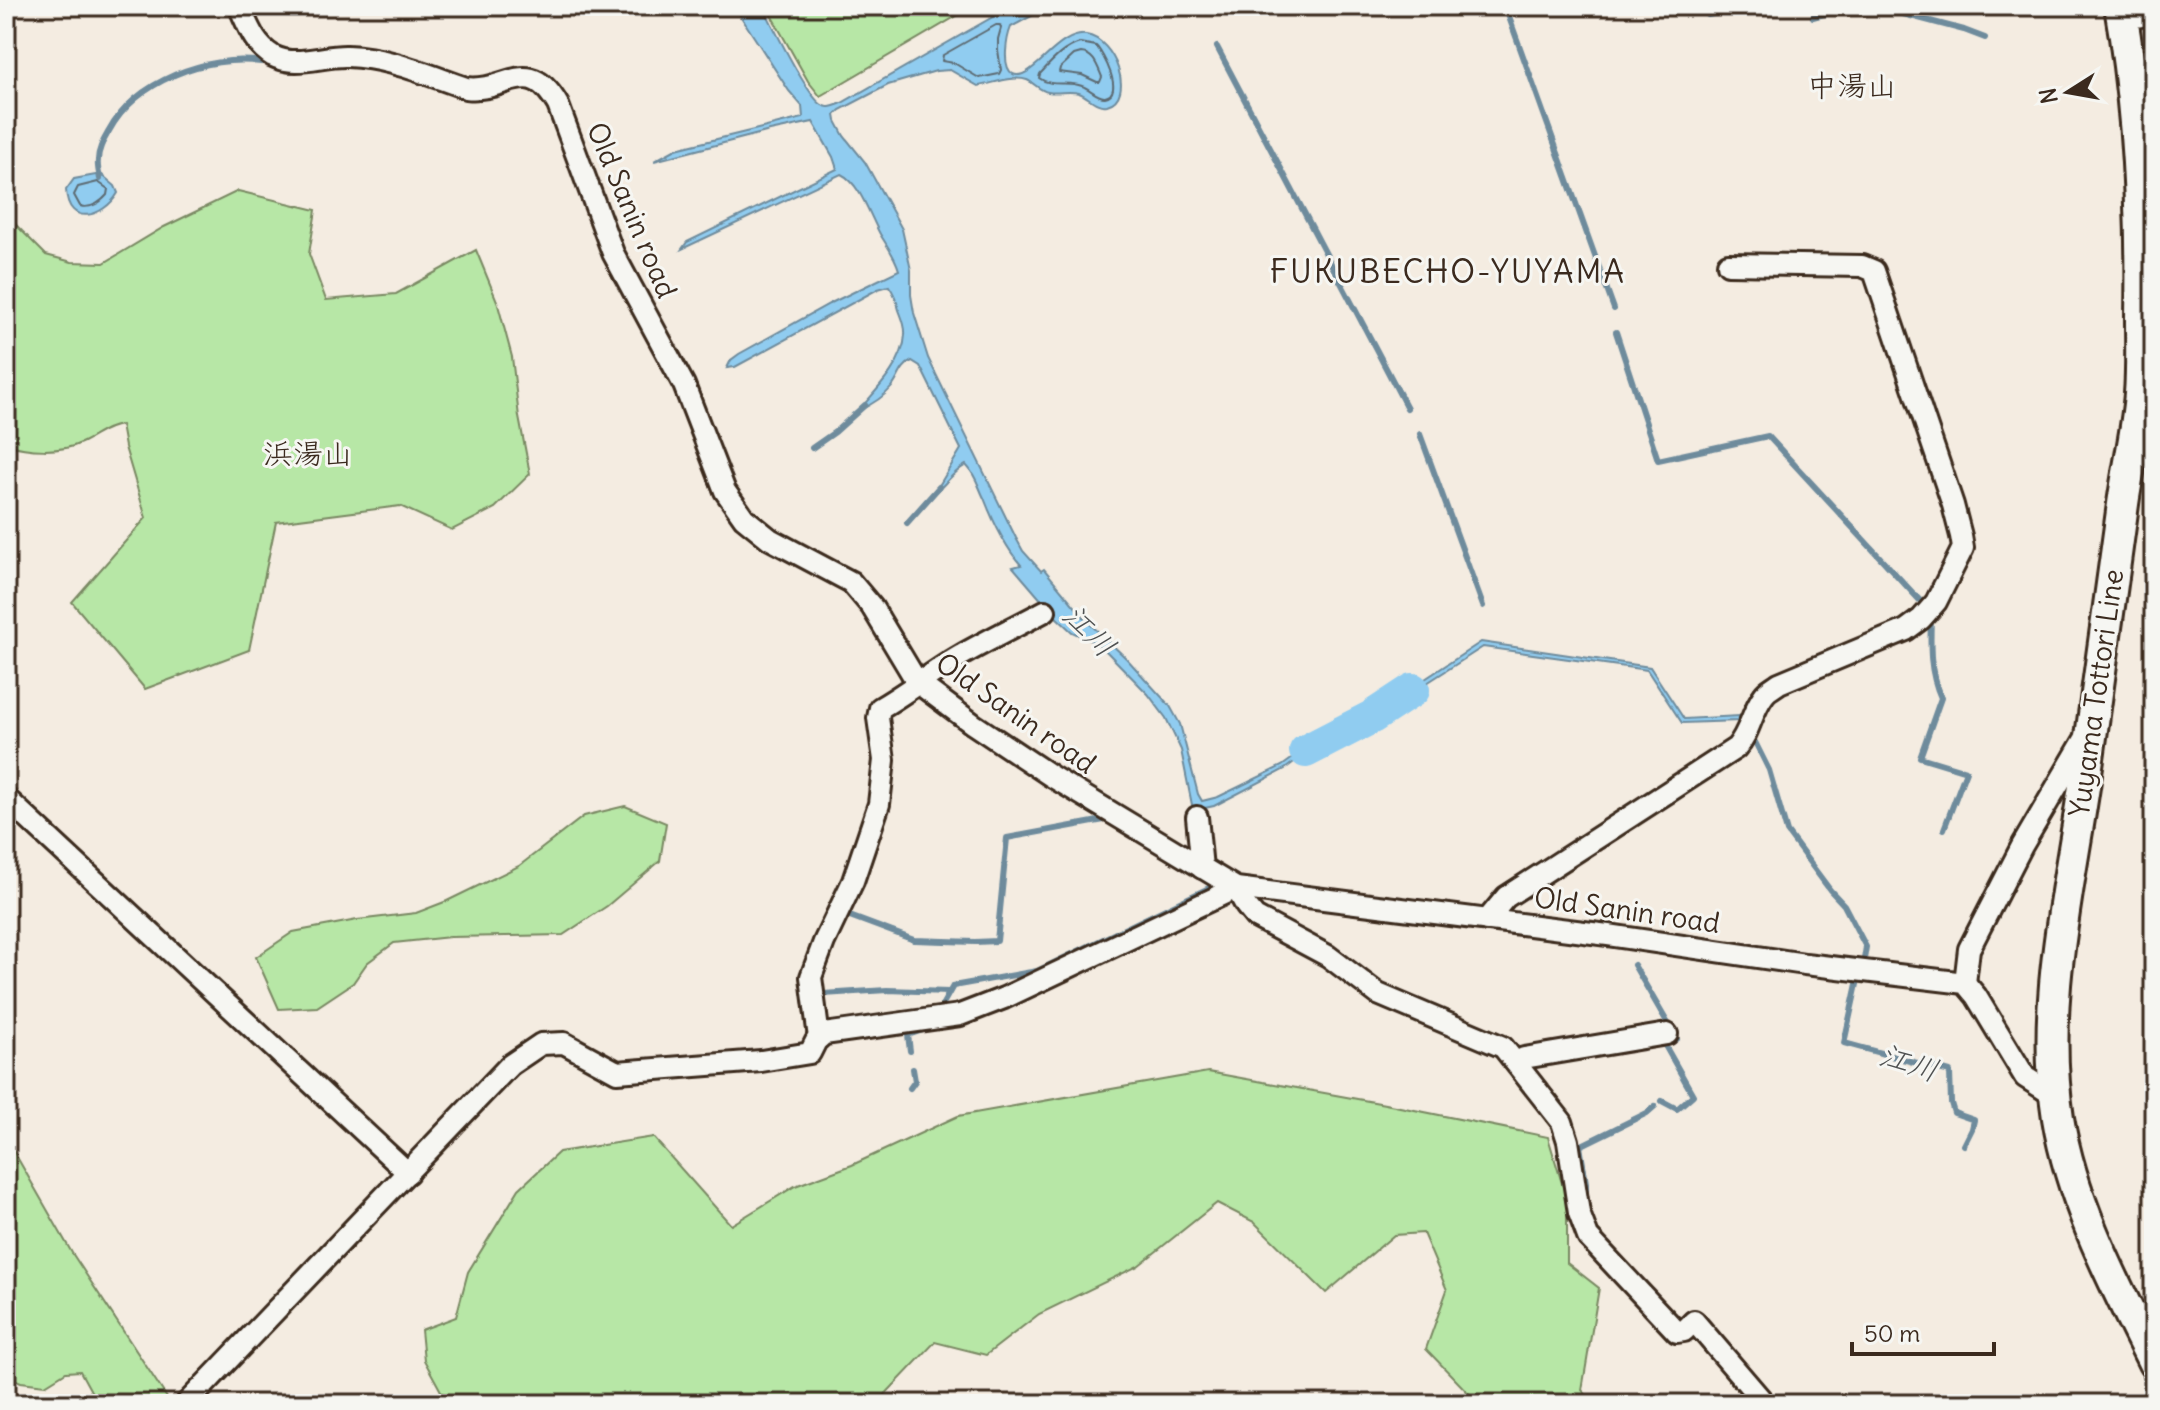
<svg xmlns="http://www.w3.org/2000/svg" width="2160" height="1410" font-family="Delius,'Klee One',sans-serif">
<rect width="100%" height="100%" fill="#f4ece1"/>
<filter id="ink" filterUnits="userSpaceOnUse"><feTurbulence type="fractalNoise" baseFrequency=".0125" numOctaves="2"/><feDisplacementMap in="SourceGraphic" scale="16" xChannelSelector="R" yChannelSelector="G"/><feConvolveMatrix kernelMatrix="1 2 1 2 8 2 1 2 1" color-interpolation-filters="sRGB"/></filter>
<g filter="url(#ink)">
<g fill="#b7e7a6" stroke="#798862" stroke-width="2">
<polygon points="766,6 966,6 965,11 820,96 808,81"/>
<path d="M 238,191 L 316,210 L 309,254 L 326,300 L 396,294 L 476,250 L 497,301 L 512,357 L 519,417 L 530,474 L 495,508 L 452,530 L 400,506 L 276,522 L 249,650 L 145,689 L 72,602 L 146,518 L 125,447 L 121,425 C 105,427 95,437 81,443 C 61,453 27,451 6,444 L 6,207 L 16,225 L 46,255 L 72,262 L 104,263 L 164,227 Z"/>
<polygon points="625,806 666,823 660,861 607,906 563,935 450,937 394,943 367,963 353,983 317,1007 279,1009 256,957 293,932 357,920 416,913 447,901 519,866 584,816"/>
<polygon points="1208,1072 1385,1104 1548,1137 1567,1200 1567,1263 1599,1288 1582,1390 1594,1404 1479,1404 1426,1349 1447,1290 1423,1233 1394,1235 1326,1293 1254,1222 1217,1203 1138,1266 1039,1314 986,1355 935,1342 876,1404 448,1404 424,1360 421,1330 456,1317 468,1272 519,1189 559,1152 653,1137 731,1225 795,1186 852,1165 958,1116"/>
<polygon points="6,1138 72,1253 171,1404 98,1404 80,1371 66,1372 45,1385 21,1382 6,1376"/>
</g>
<g fill="#90ccf0" stroke="#6e8b9c" stroke-width="2">
<path d="M 734,6 L 763,6 C 773,26 806,95 822,105 C 828,109 834,106 840,104 L 1012,6 L 1050,6 L 1011,27 C 1007,37 1001,67 1013,74 C 1031,83 1058,31 1086,35 C 1115,39 1136,98 1107,105 C 1096,107 1088,96 1079,93 C 1069,90 1058,94 1048,92 C 1040,91 1034,83 1027,80 C 1013,75 992,84 978,86 L 950,70 L 936,71 L 888,85 L 840,110 L 835,115 L 836,121 L 844,136 L 865,162 L 902,229 L 911,270 L 911,295 L 914,313 L 928,358 L 1016,538 L 1023,551 L 1041,571 L 1044,569 L 1087,621 L 1127,659 L 1170,706 L 1180,724 L 1198,794 L 1202,801 L 1218,797 L 1282,766 L 1297,755 L 1344,728 L 1346,733 L 1298,759 L 1285,769 L 1214,806 L 1195,810 L 1192,805 L 1181,750 L 1166,718 L 1148,694 L 1107,652 L 1094,642 L 1072,632 L 1055,616 L 1013,567 L 1021,565 C 1005,547 993,521 984,498 C 978,486 976,475 966,465 C 953,472 946,484 934,494 L 961,449 L 920,366 L 912,361 C 900,367 900,377 892,387 C 883,398 871,405 858,411 C 876,391 904,363 905,335 C 906,326 902,318 899,310 C 897,301 895,294 889,286 L 878,289 L 735,367 L 727,368 L 731,360 L 739,354 L 829,304 L 899,270 C 895,256 887,246 880,234 C 870,216 860,183 841,174 L 682,249 L 687,242 L 837,169 L 833,157 L 813,122 L 770,131 L 654,161 L 676,149 L 803,118 L 802,106 L 789,91 Z"/>
<path d="M 101,174 L 115,186 L 118,193 C 104,217 68,228 66,190 L 74,179 Z"/>
<polygon points="1481,642 1650,667 1684,719 1739,716 1739,721 1682,723 1647,670 1483,647 1374,717 1372,714"/>
</g>
<g fill="none" stroke-linecap="round" stroke-linejoin="round">
<g stroke="#5d6b72" stroke-width="2">
<polygon points="996,25 1000,25 1001,28 998,39 998,50 1001,70 999,74 979,78 954,63 942,61 943,55"/>
<path d="M 1080,43 L 1096,46 C 1103,53 1125,94 1105,97 C 1098,98 1089,88 1082,86 C 1067,80 1052,88 1039,78 L 1040,74 C 1052,61 1063,48 1080,43 Z"/>
<path d="M 1081,53 C 1094,54 1097,65 1102,77 L 1100,82 L 1097,82 L 1082,75 L 1059,72 L 1060,68 L 1074,55 Z"/>
<path d="M 98,182 L 108,189 L 107,195 C 100,203 90,209 80,206 L 74,195 L 78,187 Z"/>
</g>
<g stroke="#6e8b9c" stroke-width="6">
<polyline points="1505,6 1614,309"/>
<polyline points="1873,6 1964,30 1985,38"/>
<polyline points="1708,15 1756,6"/>
<polyline points="1813,17 1853,6"/>
<polyline points="1217,47 1407,408"/>
<path d="M 100,179 C 99,173 97,166 98,160 C 98,149 104,140 109,131 C 136,81 207,54 261,62"/>
<polyline points="1616,332 1658,460 1768,436 1924,605"/>
<polyline points="1420,434 1483,606"/>
<polyline points="812,448 835,432 865,405"/>
<polyline points="907,523 939,487"/>
<path d="M 1931,617 C 1930,646 1929,671 1941,698 L 1920,757 L 1966,771 L 1944,829"/>
<polyline points="1755,742 1769,770 1787,832 1830,890 1844,905 1866,947 1864,959"/>
<polyline points="847,915 914,940 975,942 997,941 1007,838 1104,820"/>
<polyline points="1634,965 1677,1039 1663,1042 1693,1095 1677,1109 1662,1101"/>
<polyline points="1857,984 1844,1043 1950,1072 1951,1103 1954,1113 1974,1120 1972,1129 1964,1145"/>
<polyline points="823,994 887,990 949,992"/>
<polyline points="940,1009 953,986 1037,971 1209,888"/>
<polyline points="910,1051 908,1035 923,1030"/>
<polyline points="910,1088 915,1081 913,1069"/>
<polyline points="1586,1197 1586,1183 1580,1146 1647,1113 1655,1106"/>
</g>
<polyline stroke="#90ccf0" stroke-width="34" points="1306,751 1372,717 1413,690"/>
<defs>
<g id="minor">
<path d="M 239,6 C 248,25 254,45 273,56 C 296,68 323,55 347,56 C 388,57 428,75 466,88 C 508,93 528,53 558,105 L 613,253 L 684,385 L 725,491 L 744,518 L 770,539 L 851,582 L 872,607 L 917,682 L 973,724 L 1051,776 L 1236,888 L 1608,935 L 1805,964 L 1965,983 L 1976,996 L 2025,1077 L 2056,1097"/>
<polyline points="2122,19 2154,14"/>
<polyline points="6,798 408,1173"/>
<polyline points="1197,817 1202,868"/>
<path d="M 1487,920 L 1506,897 L 1736,748 C 1751,731 1751,712 1764,695 C 1767,690 1774,687 1779,683 L 1906,630 L 1921,619 L 1936,602 L 1963,548 L 1961,536 L 1953,505 L 1874,271 L 1862,266 L 1728,264"/>
<polyline points="1965,983 1969,949 2022,846 2086,737"/>
<path d="M 819,1038 L 811,977 L 824,942 L 853,881 L 879,804 L 884,760 L 878,718 L 880,708 C 908,692 932,672 960,656 C 988,640 1017,626 1045,611"/>
<polyline points="1516,1063 1524,1058 1667,1034"/>
<polyline points="186,1404 510,1065 541,1044 564,1043 617,1072 761,1061 810,1053 816,1041 824,1034 960,1015 1004,998 1236,888 1246,906 1255,917 1328,956 1378,994 1503,1047 1562,1122 1568,1141 1579,1213 1588,1237 1677,1332 1684,1331 1694,1321 1765,1404"/>
</g>
<path id="secondary" d="M 2120,6 C 2138,109 2143,213 2141,318 C 2141,343 2142,369 2140,394 C 2137,431 2128,468 2123,504 C 2111,594 2098,683 2086,773 C 2070,887 2040,1002 2058,1118 C 2072,1204 2116,1286 2154,1363"/>
</defs>
<use href="#minor" stroke="#3b2a1e" stroke-width="26"/>
<use href="#secondary" stroke="#3b2a1e" stroke-width="36"/>
<use href="#minor" stroke="#f6f6f2" stroke-width="20"/>
<use href="#secondary" stroke="#f6f6f2" stroke-width="30"/>
</g>
</g>
<g text-anchor="middle" stroke-width="6" stroke-linejoin="round" paint-order="stroke">
<g font-size="28" fill="#3b2a1e" stroke="#f6f6f2">
<text transform="translate(632 210) rotate(67)" y="10">Old Sanin road</text>
<text transform="translate(2096 693) rotate(-82)" y="10">Yuyama Tottori Line</text>
<text transform="translate(1016 713) rotate(35)" y="10">Old Sanin road</text>
<text transform="translate(1627 910) rotate(8)" y="10">Old Sanin road</text>
</g>
<g font-size="30" fill="#3b2a1e" stroke="#f6f6f2">
<text x="1852" y="96">中湯山</text>
<text x="308" y="464">浜湯山</text>
</g>
<g font-size="30" font-style="italic" fill="#505252" stroke="#f6f6f2">
<text transform="translate(1089 631) rotate(45)" y="10">江川</text>
<text transform="translate(1909 1063) rotate(18)" y="10">江川</text>
</g>
<g font-size="32" letter-spacing="2" fill="#3b2a1e" stroke="#f6f6f2">
<text x="1448" y="283">FUKUBECHO-YUYAMA</text>
</g>
</g>
<rect width="2160" height="1410" fill="none" stroke="#f6f6f2" stroke-width="32"/>
<rect x="16" y="16" width="2128" height="1378" fill="none" stroke="#3b2a1e" stroke-width="3" filter="url(#ink)"/>
<g transform="translate(2068 92) rotate(259)" stroke="#f6f6f2" stroke-width="6" paint-order="stroke">
<path d="M0-6L14 30L0 20L-14 30Z" fill="#3b2a1e"/>
<text y="-12" font-size="22" font-weight="bold" text-anchor="middle" fill="#3b2a1e">N</text>
</g>
<path d="M1852 1342v12h142v-12" fill="none" stroke="#3b2a1e" stroke-width="4"/>
<text x="1864" y="1342" font-size="24" fill="#3b2a1e" stroke="#f6f6f2" stroke-width="6" paint-order="stroke">50 m</text>
</svg>
